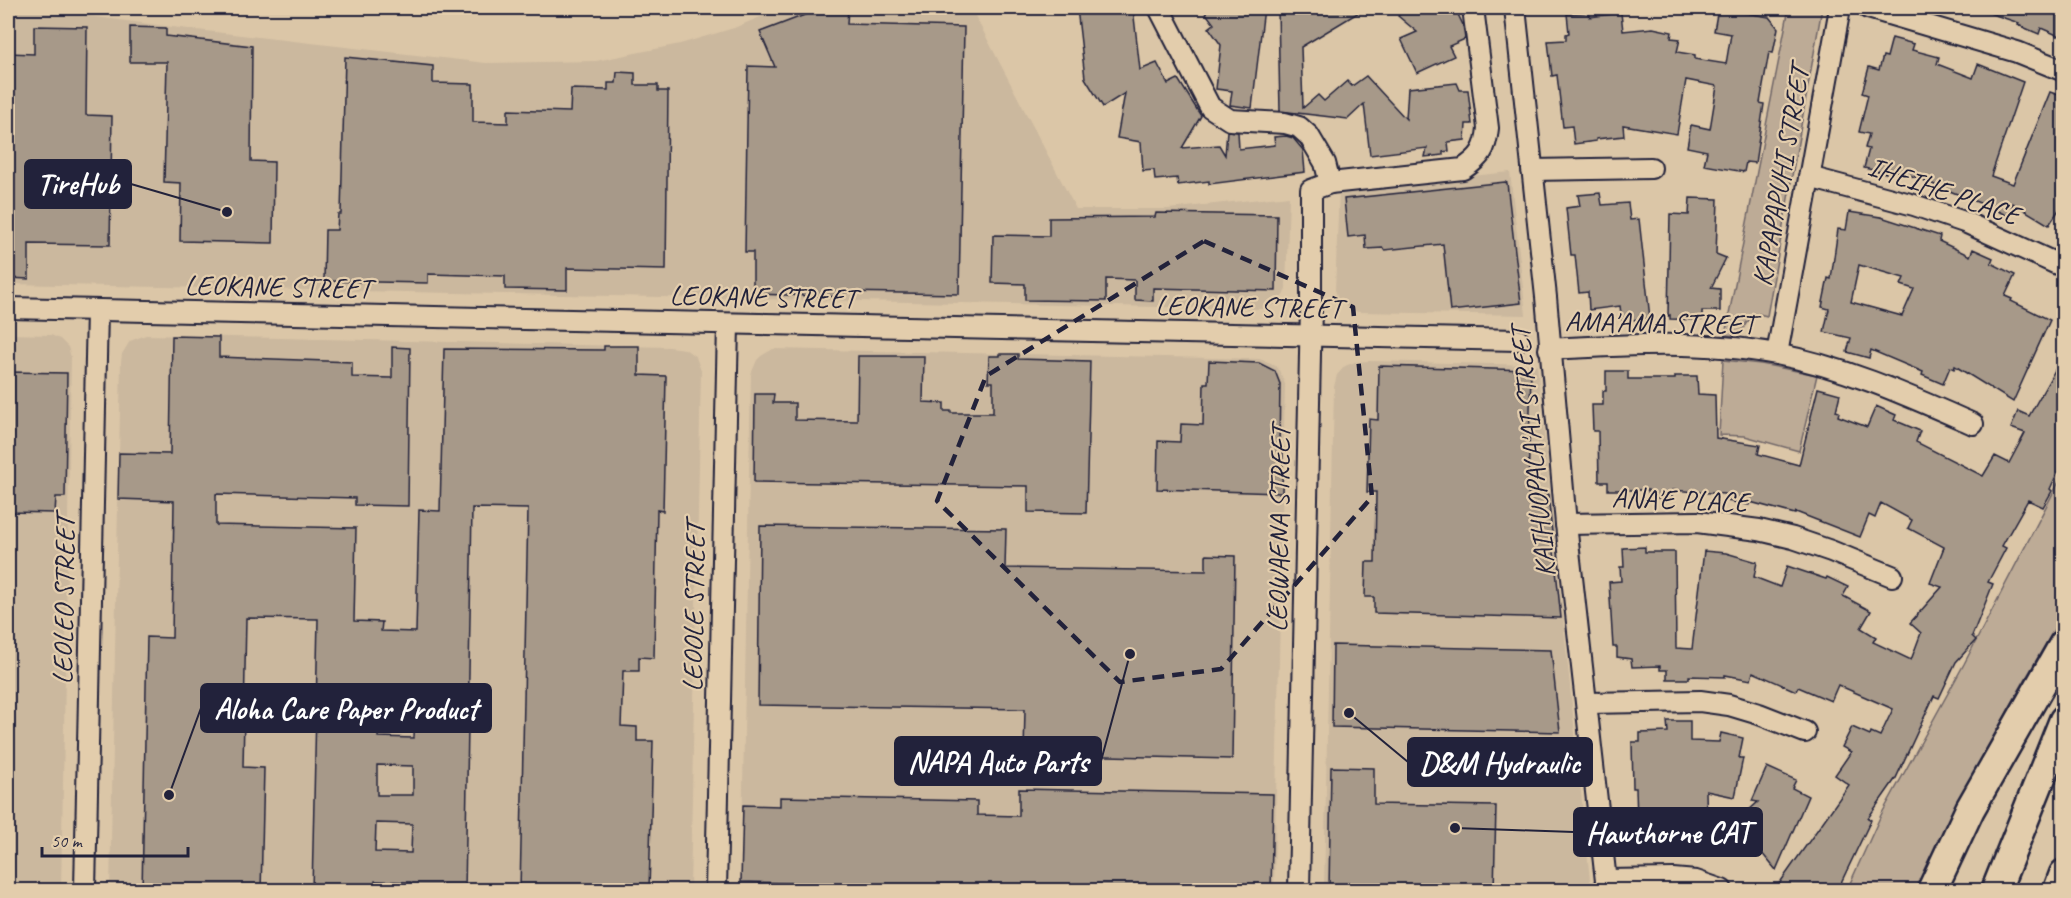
<svg xmlns="http://www.w3.org/2000/svg" width="2071" height="898" font-family="Caveat,sans-serif">
<rect width="100%" height="100%" fill="#dbc6a7"/>
<filter id="ink" filterUnits="userSpaceOnUse"><feTurbulence type="fractalNoise" baseFrequency=".0167" numOctaves="2"/><feDisplacementMap in="SourceGraphic" scale="12" xChannelSelector="R" yChannelSelector="G"/><feConvolveMatrix kernelMatrix="1 2 1 2 8 2 1 2 1" color-interpolation-filters="sRGB"/></filter>
<g filter="url(#ink)">
<g fill="#cbb89e">
<polygon points="8,8 27,8 188,29 486,63 596,61 680,44 734,28 782,8 971,8 1076,209 1168,209 1289,196 1286,288 1284,294 1276,304 1261,309 8,284"/>
<polygon points="1510,172 1526,315 1358,312 1348,308 1338,298 1335,290 1339,190"/>
<polygon points="8,334 51,335 60,339 68,347 71,357 61,890 8,890"/>
<polygon points="146,335 669,347 685,349 696,357 701,371 690,890 110,890 121,362 122,354 130,341"/>
<polygon points="773,349 1259,359 1271,363 1278,368 1285,384 1274,890 741,890 751,374 757,360 761,356"/>
<polygon points="1369,361 1537,365 1591,890 1324,890 1334,387 1337,375 1345,366 1355,362"/>
</g>
<g fill="#bdab96" stroke="#706668" stroke-width="1.5">
<polygon points="395,8 577,8 442,14"/>
<polygon points="1789,8 1822,8 1767,316 1759,314 1747,322 1739,336 1725,335"/>
<polygon points="1723,360 1761,364 1817,375 1799,451 1745,436 1719,435"/>
<polygon points="2063,474 2063,614 2019,690 1976,769 1916,890 1847,890 1881,815 1964,664"/>
</g>
<g fill="#a79989" stroke="#22223b" stroke-width="1.5" fill-rule="evenodd">
<polygon points="823,8 848,8 847,24 964,27 959,294 844,292 844,297 753,294 753,252 745,252 748,66 775,67 760,32"/>
<polygon points="1077,8 1133,8 1140,70 1157,63 1168,84 1178,79 1201,116 1182,148 1219,145 1225,155 1227,131 1238,132 1239,149 1275,145 1274,137 1286,136 1293,138 1303,150 1305,172 1209,184 1209,181 1178,185 1177,178 1155,180 1154,170 1143,171 1141,142 1117,138 1125,93 1103,107 1085,78"/>
<polygon points="1202,8 1264,8 1252,108 1230,105 1232,91 1216,89 1221,45 1209,28 1214,24"/>
<polygon points="1278,8 1366,8 1301,47 1303,108 1318,95 1324,101 1347,81 1352,86 1366,76 1406,119 1408,88 1457,83 1460,90 1468,90 1472,124 1466,124 1465,140 1448,142 1449,151 1443,152 1443,155 1425,157 1427,148 1370,155 1364,104 1348,119 1280,111"/>
<polygon points="1406,8 1455,8 1463,25 1465,39 1449,46 1454,56 1417,73 1401,39 1417,32 1398,16"/>
<polygon points="1718,8 1769,17 1778,28 1773,53 1769,52 1760,103 1764,104 1755,163 1746,162 1744,172 1704,165 1707,151 1687,147 1691,125 1710,129 1717,86 1686,80 1677,134 1623,125 1624,136 1596,139 1596,141 1574,144 1572,126 1563,127 1557,75 1552,76 1548,41 1566,40 1566,34 1569,33 1567,14 1589,12 1590,17 1621,13 1623,31 1653,28 1672,32 1671,38 1680,39 1677,52 1695,55 1695,59 1726,64 1731,34 1714,31"/>
<polygon points="1980,8 2064,8 2064,38 2041,28 2039,34 2018,25 2019,23 1980,10"/>
<polygon points="34,26 87,27 86,115 112,116 110,245 29,244 29,279 8,278 8,53 34,54"/>
<polygon points="130,27 166,28 166,36 252,46 251,161 274,162 273,243 180,241 181,183 164,182 167,62 130,62"/>
<polygon points="1892,38 1914,44 1912,50 1939,57 1937,64 1973,78 1978,64 2023,82 1991,176 2013,184 2050,92 2064,97 2064,202 2049,225 2013,203 2008,216 1987,206 1915,177 1887,168 1886,173 1864,168 1869,149 1865,148 1869,134 1859,132 1868,95 1862,93 1869,67 1879,70 1883,56 1887,57"/>
<polygon points="345,57 433,66 433,83 473,84 473,122 508,123 508,110 570,112 571,89 608,90 608,83 616,83 617,72 635,73 635,85 658,85 658,91 668,91 666,270 567,268 567,290 505,289 505,276 428,274 428,283 324,281 325,230 337,230 338,214 341,214"/>
<polygon points="1505,182 1507,183 1521,303 1450,311 1443,244 1384,250 1383,248 1366,249 1365,235 1348,237 1344,199"/>
<polygon points="1600,193 1602,205 1628,203 1630,220 1639,219 1650,318 1622,321 1620,306 1589,310 1588,292 1579,293 1575,255 1571,255 1566,208 1580,206 1578,195"/>
<polygon points="1690,198 1718,199 1716,254 1726,258 1711,288 1720,289 1720,311 1702,311 1702,320 1670,319 1670,315 1668,316 1670,214 1689,215"/>
<path d="M 1849,212 L 1881,217 L 1940,236 L 1939,241 L 1970,256 L 1973,249 L 1993,258 L 1991,263 L 2015,275 L 2005,296 L 2012,299 L 2011,301 L 2050,320 L 2013,402 L 1955,366 L 1954,369 L 1950,367 L 1943,384 L 1922,375 L 1923,372 L 1871,350 L 1869,358 L 1847,352 L 1851,338 L 1824,332 L 1829,309 L 1822,307 L 1828,278 L 1831,279 L 1838,229 L 1846,230 ZM 1859,265 L 1904,278 L 1901,285 L 1914,289 L 1902,316 L 1851,302 Z"/>
<polygon points="1156,213 1277,215 1276,291 1153,288 1153,301 1135,300 1135,280 1106,279 1106,301 1025,300 1025,284 992,283 993,235 1049,236 1049,218 1155,217"/>
<path d="M 172,336 L 219,337 L 219,357 L 352,362 L 352,377 L 392,378 L 392,347 L 410,348 L 408,506 L 355,505 L 355,498 L 216,494 L 216,525 L 356,528 L 354,621 L 382,622 L 381,631 L 416,632 L 419,510 L 440,511 L 444,349 L 604,350 L 604,346 L 639,346 L 639,375 L 666,376 L 663,511 L 657,510 L 654,658 L 639,657 L 639,671 L 623,671 L 622,701 L 621,726 L 637,727 L 637,741 L 653,741 L 649,891 L 520,891 L 528,509 L 472,508 L 465,891 L 411,891 L 411,882 L 375,881 L 375,891 L 312,891 L 318,619 L 246,618 L 243,767 L 264,768 L 261,891 L 142,891 L 147,637 L 172,638 L 174,501 L 118,499 L 119,453 L 170,454 ZM 378,708 L 415,709 L 414,738 L 378,737 ZM 377,765 L 413,766 L 413,795 L 377,795 ZM 376,823 L 412,824 L 411,853 L 375,852 Z"/>
<polygon points="1000,354 1018,354 1018,359 1090,361 1086,513 1028,512 1028,486 754,482 755,394 774,394 773,403 795,403 795,420 857,421 858,356 924,356 923,402 944,403 944,411 951,411 951,413 993,413 993,382 988,382 989,356 1000,356"/>
<polygon points="2064,354 2064,458 2050,489 2052,491 2043,507 2028,500 2002,546 2006,548 1988,582 1993,584 1972,636 1976,640 1956,662 1939,698 1934,696 1896,778 1868,818 1871,820 1837,891 1774,891 1849,785 1835,775 1851,752 1842,747 1852,727 1870,735 1871,732 1880,736 1893,709 1838,685 1831,701 1798,687 1796,691 1753,672 1751,680 1725,675 1725,677 1689,676 1689,679 1667,679 1667,670 1660,670 1660,666 1632,667 1631,659 1617,657 1617,647 1613,647 1609,582 1621,581 1620,567 1624,567 1623,548 1645,547 1645,552 1675,552 1676,648 1692,649 1704,551 1726,553 1757,562 1754,577 1780,587 1787,566 1826,579 1827,577 1848,587 1843,596 1871,611 1861,628 1876,637 1873,642 1911,660 1921,633 1910,623 1942,587 1930,583 1944,547 1908,528 1912,520 1881,503 1875,518 1869,515 1860,537 1796,512 1795,514 1750,502 1749,505 1726,501 1727,496 1724,494 1672,490 1672,498 1649,498 1648,490 1608,490 1608,482 1599,482 1598,431 1593,431 1592,405 1603,405 1603,391 1606,391 1606,371 1628,371 1628,379 1675,379 1675,376 1697,376 1698,394 1715,395 1716,438 1760,445 1758,454 1799,465 1818,388 1840,394 1836,411 1839,412 1838,416 1867,427 1876,406 1896,415 1894,420 1920,431 1916,442 1983,476 1995,456 2009,463 2025,433 2011,428 2018,411 2029,416"/>
<polygon points="1209,361 1259,363 1275,371 1280,384 1279,448 1283,448 1282,493 1157,489 1158,441 1180,442 1181,424 1203,425 1204,383 1208,383"/>
<polygon points="1379,366 1531,370 1528,493 1548,494 1561,618 1374,613 1374,597 1365,597 1366,562 1375,562 1376,492 1367,492 1369,419 1378,420"/>
<polygon points="8,372 67,373 65,497 56,497 55,513 8,512"/>
<polygon points="760,526 1006,529 1005,568 1206,571 1206,555 1235,556 1232,759 1024,754 1025,709 758,705"/>
<polygon points="1333,645 1551,650 1560,732 1332,727"/>
<polygon points="1667,721 1690,721 1690,741 1719,742 1721,733 1743,738 1739,758 1743,758 1735,797 1706,791 1707,830 1700,830 1701,852 1651,854 1651,834 1647,834 1647,820 1637,820 1636,788 1633,788 1632,742 1640,742 1640,733 1668,732"/>
<polygon points="1331,767 1374,768 1374,804 1496,806 1494,891 1329,890"/>
<polygon points="1767,767 1796,780 1792,788 1808,796 1776,870 1756,846 1749,852 1736,837 1748,811 1758,802 1752,801"/>
<polygon points="1019,789 1273,794 1271,891 1155,891 741,882 743,805 780,806 780,797 977,801 977,815 1019,816"/>
</g>
<g fill="none" stroke-linecap="round" stroke-linejoin="round">
<defs>
<g id="minor">
<polyline points="1159,8 1210,107 1230,120 1285,123 1299,127 1309,136 1325,163 1330,183"/>
<polyline points="1515,8 1546,297 1566,524 1607,890"/>
<polyline points="1868,8 2017,52 2064,71"/>
<polyline points="1532,170 1651,168"/>
<polyline points="1809,177 1914,205 1967,223 2057,264"/>
<polyline points="8,308 1518,340"/>
<path d="M 1549,349 C 1623,345 1704,340 1776,354 C 1845,367 1909,396 1973,424"/>
<polyline points="1777,354 1840,8"/>
<polyline points="1566,524 1697,522 1759,530 1793,538 1831,551 1892,576"/>
<polyline points="1587,703 1700,701 1729,705 1759,714 1805,732"/>
<polyline points="1606,880 1673,879 1696,881 1722,890"/>
<polyline points="85,890 97,310"/>
<polyline points="716,890 728,324"/>
<path d="M 1299,890 L 1311,305 L 1311,190 L 1330,183 L 1463,169 C 1481,157 1486,149 1488,128 L 1473,8"/>
</g>
<g id="highway">
<polyline points="1932,890 1970,809 2064,644"/>
<polyline points="1996,890 2064,720"/>
<polyline points="2058,890 2064,874"/>
</g>
</defs>
<use href="#minor" stroke="#22223b" stroke-width="24"/>
<use href="#highway" stroke="#22223b" stroke-width="33"/>
<use href="#minor" stroke="#e3cdac" stroke-width="20"/>
<use href="#highway" stroke="#e3cdac" stroke-width="28"/>
</g>
</g>
<path fill="none" stroke="#22223b" stroke-width="4.5" stroke-dasharray="12 8" stroke-linejoin="round" d="M 1204,241 L 1353,307 L 1372,497 L 1221,669 L 1120,682 L 937,501 L 986,376 Z"/>
<g text-anchor="middle" stroke-width="4.5" stroke-linejoin="round" paint-order="stroke">
<g font-size="28" fill="#22223b" stroke="#e3cdac">
<text transform="translate(1780 176) rotate(-80)" y="10">KAPAPAPUHI STREET</text>
<text transform="translate(1944 190) rotate(19)" y="10">IHEIHE PLACE</text>
<text transform="translate(278 286) rotate(1)" y="10">LEOKANE STREET</text>
<text transform="translate(763 296) rotate(1)" y="10">LEOKANE STREET</text>
<text transform="translate(1249 306) rotate(1)" y="10">LEOKANE STREET</text>
<text transform="translate(1660 322) rotate(1)" y="10">AMA'AMA STREET</text>
<text transform="translate(1532 452) rotate(-96)" y="10">KAIHUOPALA'AI STREET</text>
<text transform="translate(1680 499) rotate(2)" y="10">ANA'E PLACE</text>
<text transform="translate(1278 529) rotate(-89)" y="10">LEOWAENA STREET</text>
<text transform="translate(63 600) rotate(-89)" y="10">LEOLEO STREET</text>
<text transform="translate(693 607) rotate(-89)" y="10">LEOOLE STREET</text>
</g>
</g>
<path fill="none" stroke="#22223b" stroke-width="2" d="M227 212L131 184M169 795L201 708M1130 654L1101 761M1349 713L1408 762M1455 828L1574 832"/>
<g fill="#22223b" stroke="#e3cdac" stroke-width="2">
<circle cx="227" cy="212" r="6"/>
<circle cx="169" cy="795" r="6"/>
<circle cx="1130" cy="654" r="6"/>
<circle cx="1349" cy="713" r="6"/>
<circle cx="1455" cy="828" r="6"/>
</g>
<g fill="#22223b" stroke="#22223b" stroke-width="2">
<rect x="25" y="160" width="106" height="48" rx="6"/>
<rect x="201" y="684" width="290" height="48" rx="6"/>
<rect x="895" y="737" width="206" height="48" rx="6"/>
<rect x="1408" y="738" width="184" height="48" rx="6"/>
<rect x="1574" y="808" width="188" height="48" rx="6"/>
</g>
<g font-size="30" text-anchor="middle" font-weight="bold" fill="#fff">
<text x="78" y="194">TireHub</text>
<text x="346" y="719">Aloha Care Paper Product</text>
<text x="998" y="772">NAPA Auto Parts</text>
<text x="1500" y="773">D&amp;M Hydraulic</text>
<text x="1668" y="843">Hawthorne CAT</text>
</g>
<rect width="2071" height="898" fill="none" stroke="#e3cdac" stroke-width="30"/>
<rect x="15" y="15" width="2041" height="868" fill="none" stroke="#22223b" stroke-width="2" filter="url(#ink)"/>
<path d="M42 847v9h146v-9" fill="none" stroke="#22223b" stroke-width="3"/>
<text x="51" y="847" font-size="18" fill="#22223b" stroke="#e3cdac" stroke-width="4.5" paint-order="stroke">50 m</text>
</svg>
